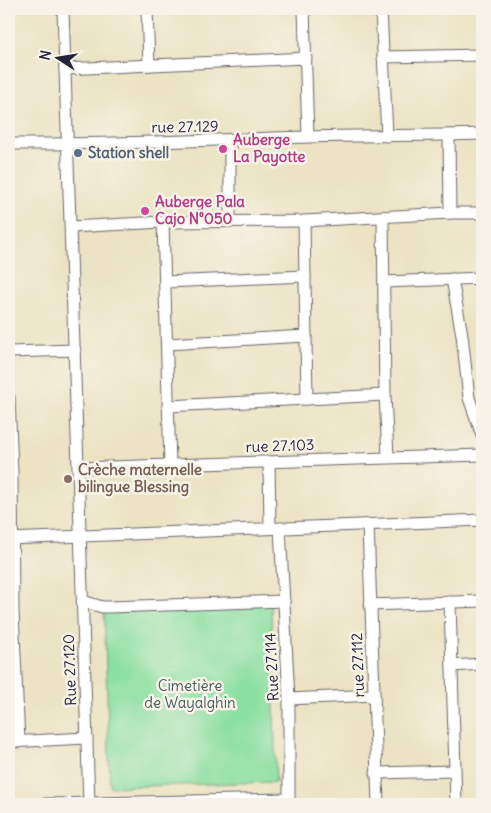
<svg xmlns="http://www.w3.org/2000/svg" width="491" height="813" font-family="Delius,sans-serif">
<rect width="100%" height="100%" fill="#f7f3e8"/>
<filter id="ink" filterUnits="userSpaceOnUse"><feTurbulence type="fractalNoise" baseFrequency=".02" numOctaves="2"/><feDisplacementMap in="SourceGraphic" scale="10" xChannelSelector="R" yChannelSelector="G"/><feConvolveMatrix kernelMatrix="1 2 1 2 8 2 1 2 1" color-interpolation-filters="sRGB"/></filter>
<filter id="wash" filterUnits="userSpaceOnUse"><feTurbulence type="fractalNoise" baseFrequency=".0096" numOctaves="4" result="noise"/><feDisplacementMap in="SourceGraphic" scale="20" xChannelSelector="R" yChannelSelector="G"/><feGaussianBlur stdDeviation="1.12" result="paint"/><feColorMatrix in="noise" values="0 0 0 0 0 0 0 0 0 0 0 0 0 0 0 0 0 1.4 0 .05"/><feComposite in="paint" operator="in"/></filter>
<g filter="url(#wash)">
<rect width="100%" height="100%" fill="#ebe3c3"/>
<polygon fill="#8bdfa1" stroke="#56806e" points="271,603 276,782 110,787 104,608"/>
</g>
<g filter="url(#ink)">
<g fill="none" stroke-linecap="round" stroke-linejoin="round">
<defs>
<g id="minor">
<polyline points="63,9 89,804"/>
<polyline points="147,9 149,65"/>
<polyline points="304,9 308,137"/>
<polyline points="381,9 387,136"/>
<polyline points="383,57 482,55"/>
<polyline points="65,69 306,58"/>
<polyline points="449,135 450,213"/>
<polyline points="230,141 230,221"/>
<path d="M 9,144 C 109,145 208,140 308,137 C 366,135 424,136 482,134"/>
<polyline points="383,217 385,395 388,457"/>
<polyline points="304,221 307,399"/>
<polyline points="163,222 170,466"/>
<polyline points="71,227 163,222 304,221 450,213 482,213"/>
<polyline points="452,279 462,335 469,398 482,435"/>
<polyline points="166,282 305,276"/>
<polyline points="384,282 482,278"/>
<polyline points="167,344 306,336"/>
<polyline points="9,352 75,350"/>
<polyline points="9,397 12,471 13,611 19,742"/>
<polyline points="168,406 385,395"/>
<polyline points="269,462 270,528"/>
<polyline points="79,468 482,455"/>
<polyline points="368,525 378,804"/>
<polyline points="280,528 289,699 289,804"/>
<polyline points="9,539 482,520"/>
<polyline points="83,601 102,607 109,607 284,601"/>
<polyline points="450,602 456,804"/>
<polyline points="370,605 482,601"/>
<polyline points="452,666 482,664"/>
<polyline points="289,699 374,695"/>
<polyline points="9,742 87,738"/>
<polyline points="376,773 455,771"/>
<polyline points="45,804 289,799"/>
</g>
</defs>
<use href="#minor" stroke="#68666b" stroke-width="13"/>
<use href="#minor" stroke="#fff" stroke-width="11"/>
</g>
</g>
<g fill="#d1479c" stroke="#f7f3e8" stroke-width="2">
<circle cx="223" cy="149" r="5"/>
<circle cx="145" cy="211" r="5"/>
</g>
<circle fill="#5c6f8a" stroke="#f7f3e8" stroke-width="2" cx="78" cy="153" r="5"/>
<circle fill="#8d6e63" stroke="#f7f3e8" stroke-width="2" cx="68" cy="479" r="5"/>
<g text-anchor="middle" stroke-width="5" stroke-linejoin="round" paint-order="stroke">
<g font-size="15" fill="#22223b" stroke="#f7f3e8">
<text transform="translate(185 127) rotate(-1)" y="5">rue 27.129</text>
<text transform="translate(280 446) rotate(-2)" y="5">rue 27.103</text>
<text transform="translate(358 665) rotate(-92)" y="5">rue 27.112</text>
<text transform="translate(272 667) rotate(-93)" y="5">Rue 27.114</text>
<text transform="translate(70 670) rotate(-92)" y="5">Rue 27.120</text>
</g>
<g font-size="15" font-weight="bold" fill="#b23c85" stroke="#f7f3e8" text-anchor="start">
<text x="233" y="145">Auberge<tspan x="233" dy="17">La Payotte</tspan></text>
<text x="155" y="207">Auberge Pala<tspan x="155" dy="17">Cajo N°050</tspan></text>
</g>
<g font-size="15" font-weight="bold" fill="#4e5e75" stroke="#f7f3e8" text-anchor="start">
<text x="88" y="158">Station shell</text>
</g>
<g font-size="15" font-weight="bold" fill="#785e54" stroke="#f7f3e8" text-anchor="start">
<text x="78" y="475">Crèche maternelle<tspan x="78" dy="17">bilingue Blessing</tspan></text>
</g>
<g font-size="15" fill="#425b5a" stroke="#f7f3e8">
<text x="190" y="691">Cimetière<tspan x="190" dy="17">de Wayalghin</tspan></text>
</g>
</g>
<rect width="491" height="813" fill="none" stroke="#f7f3e8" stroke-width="30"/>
<g transform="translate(58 58) rotate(282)" stroke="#f7f3e8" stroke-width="4" paint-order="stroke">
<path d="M0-4L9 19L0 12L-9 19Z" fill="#22223b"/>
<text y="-8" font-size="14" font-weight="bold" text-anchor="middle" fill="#22223b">N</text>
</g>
</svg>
